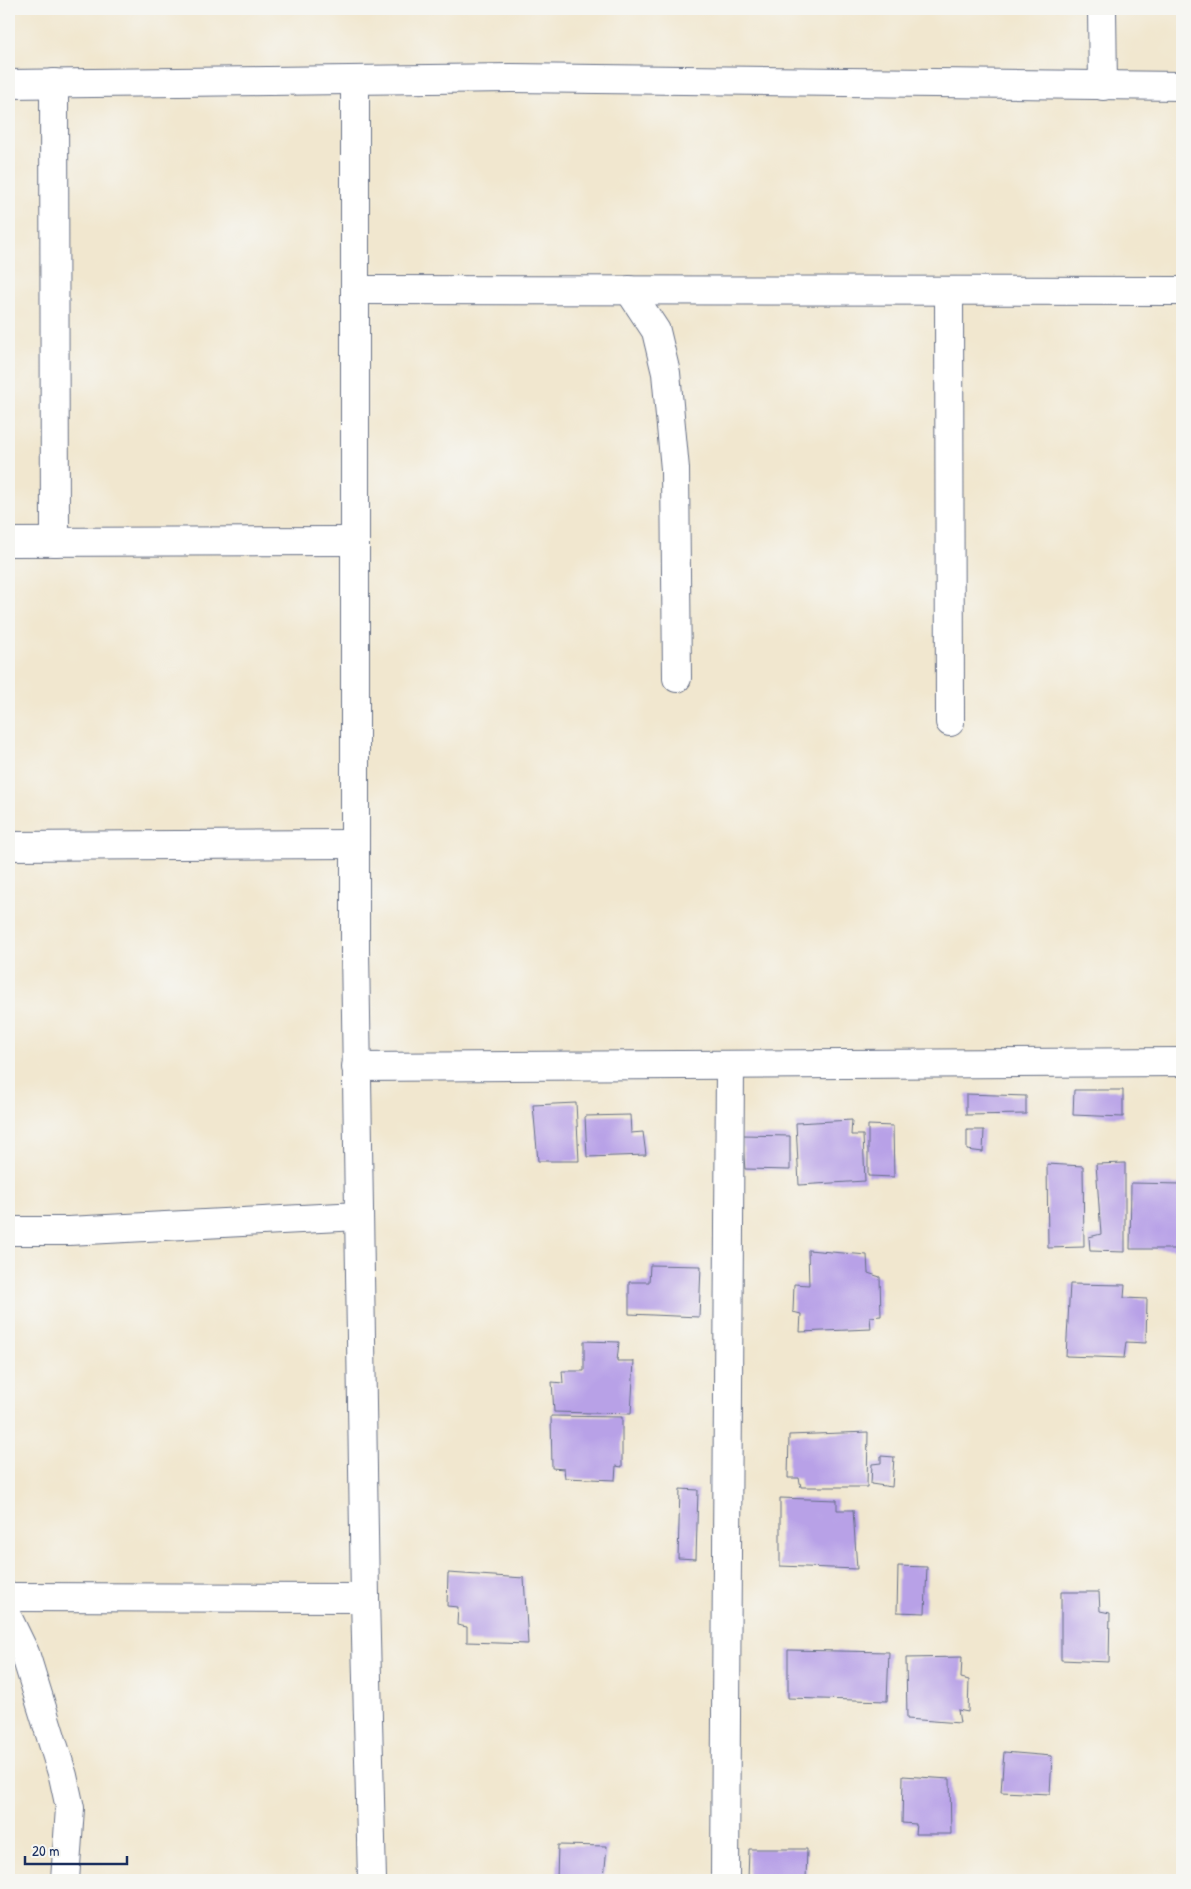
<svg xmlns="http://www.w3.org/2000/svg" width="1191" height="1889" font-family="'Patrick Hand',sans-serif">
<rect width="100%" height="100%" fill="#f6f6f2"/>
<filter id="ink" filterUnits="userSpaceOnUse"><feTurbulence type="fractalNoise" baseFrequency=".02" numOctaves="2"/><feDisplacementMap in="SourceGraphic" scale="10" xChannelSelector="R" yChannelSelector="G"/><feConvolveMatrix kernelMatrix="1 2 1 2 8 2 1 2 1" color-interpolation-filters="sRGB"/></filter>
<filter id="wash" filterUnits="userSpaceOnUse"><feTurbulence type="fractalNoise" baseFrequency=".0096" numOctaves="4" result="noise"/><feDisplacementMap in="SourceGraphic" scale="20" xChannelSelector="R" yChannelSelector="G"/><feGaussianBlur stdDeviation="1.12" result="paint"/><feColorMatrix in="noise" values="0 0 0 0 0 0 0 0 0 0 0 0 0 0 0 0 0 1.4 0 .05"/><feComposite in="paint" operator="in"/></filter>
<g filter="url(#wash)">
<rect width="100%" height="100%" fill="#f1e7cf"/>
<g id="blocks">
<g fill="#b8a1e7">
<polygon points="1074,1090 1123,1090 1123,1117 1073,1115"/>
<polygon points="966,1094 1026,1096 1026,1114 966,1115"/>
<polygon points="576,1103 579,1161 538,1161 533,1105"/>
<polygon points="630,1115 631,1133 643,1132 646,1155 587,1157 585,1116"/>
<polygon points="852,1120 851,1135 863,1135 865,1181 799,1185 796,1123"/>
<polygon points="868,1125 893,1126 894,1177 868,1176"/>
<polygon points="967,1130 984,1130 983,1152 967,1150"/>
<polygon points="742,1135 790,1136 790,1170 745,1169"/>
<polygon points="1125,1163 1125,1252 1090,1251 1089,1237 1101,1234 1096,1164"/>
<polygon points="1047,1164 1083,1166 1084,1247 1048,1248"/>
<polygon points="1131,1183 1182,1184 1182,1249 1130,1249"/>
<polygon points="808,1250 867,1255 868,1273 880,1277 881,1316 870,1317 871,1329 800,1332 801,1314 793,1312 794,1284 809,1285"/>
<polygon points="650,1265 701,1266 699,1317 629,1314 629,1282 649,1282"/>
<polygon points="1070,1284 1125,1285 1124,1298 1147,1299 1146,1343 1126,1342 1124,1358 1066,1356"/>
<polygon points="584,1341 619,1342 617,1361 634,1361 631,1414 554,1412 552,1382 563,1383 562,1371 584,1371"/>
<polygon points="551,1416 622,1417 622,1467 616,1466 615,1480 565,1478 564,1469 552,1468"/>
<polygon points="868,1432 867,1487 801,1487 799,1478 788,1478 789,1435"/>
<polygon points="881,1456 894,1457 892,1487 871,1484 872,1464 881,1463"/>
<polygon points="680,1489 698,1490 696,1559 678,1558"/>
<polygon points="780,1498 837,1500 837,1510 853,1510 857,1569 780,1566"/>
<polygon points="898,1566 927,1567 925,1613 897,1612"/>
<polygon points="448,1573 524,1578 528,1644 467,1642 467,1627 457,1625 458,1607 447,1606"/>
<polygon points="1061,1592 1099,1592 1100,1611 1110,1613 1109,1662 1061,1660"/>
<polygon points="788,1650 889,1652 887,1701 788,1698"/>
<polygon points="962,1657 961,1678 969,1680 968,1712 958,1710 960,1723 907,1719 906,1658"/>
<polygon points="1004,1752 1052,1756 1050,1794 1001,1792"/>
<polygon points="903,1776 950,1779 951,1834 915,1834 916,1824 902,1823"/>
<polygon points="558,1845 607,1846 604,1878 615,1879 615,1880 557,1880"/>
<polygon points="749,1849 807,1849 806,1880 748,1880"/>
</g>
</g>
</g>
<g filter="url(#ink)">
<use href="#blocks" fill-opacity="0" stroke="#666f86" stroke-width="1"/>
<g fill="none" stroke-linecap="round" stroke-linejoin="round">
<defs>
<g id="minor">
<polyline points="1102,9 1103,86"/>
<polyline points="355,80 355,950 365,1598 372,1880"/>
<polyline points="54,83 55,542"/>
<polyline points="9,84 511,78 1182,86"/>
<polyline points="355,290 1182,291"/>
<polyline points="629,290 656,331 666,373 675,469 677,678"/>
<polyline points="949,291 950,722"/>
<polyline points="9,542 355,541"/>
<polyline points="9,846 355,844"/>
<polyline points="356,1067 1182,1062"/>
<polyline points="9,1231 68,1231 359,1216"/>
<polyline points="9,1597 365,1598"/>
<polyline points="9,1620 25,1653 63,1776 70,1808 65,1880"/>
<polyline points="725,1880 730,1065"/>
</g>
</defs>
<use href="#minor" stroke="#666f86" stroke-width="30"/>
<use href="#minor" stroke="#fff" stroke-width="28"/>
</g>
</g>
<rect width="1191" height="1889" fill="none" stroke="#f6f6f2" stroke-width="30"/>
<path d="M25 1856v8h102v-8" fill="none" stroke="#1b2f5e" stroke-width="2.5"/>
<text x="32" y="1856" font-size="15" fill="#1b2f5e" stroke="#f6f6f2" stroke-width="4" paint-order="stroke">20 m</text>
</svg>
